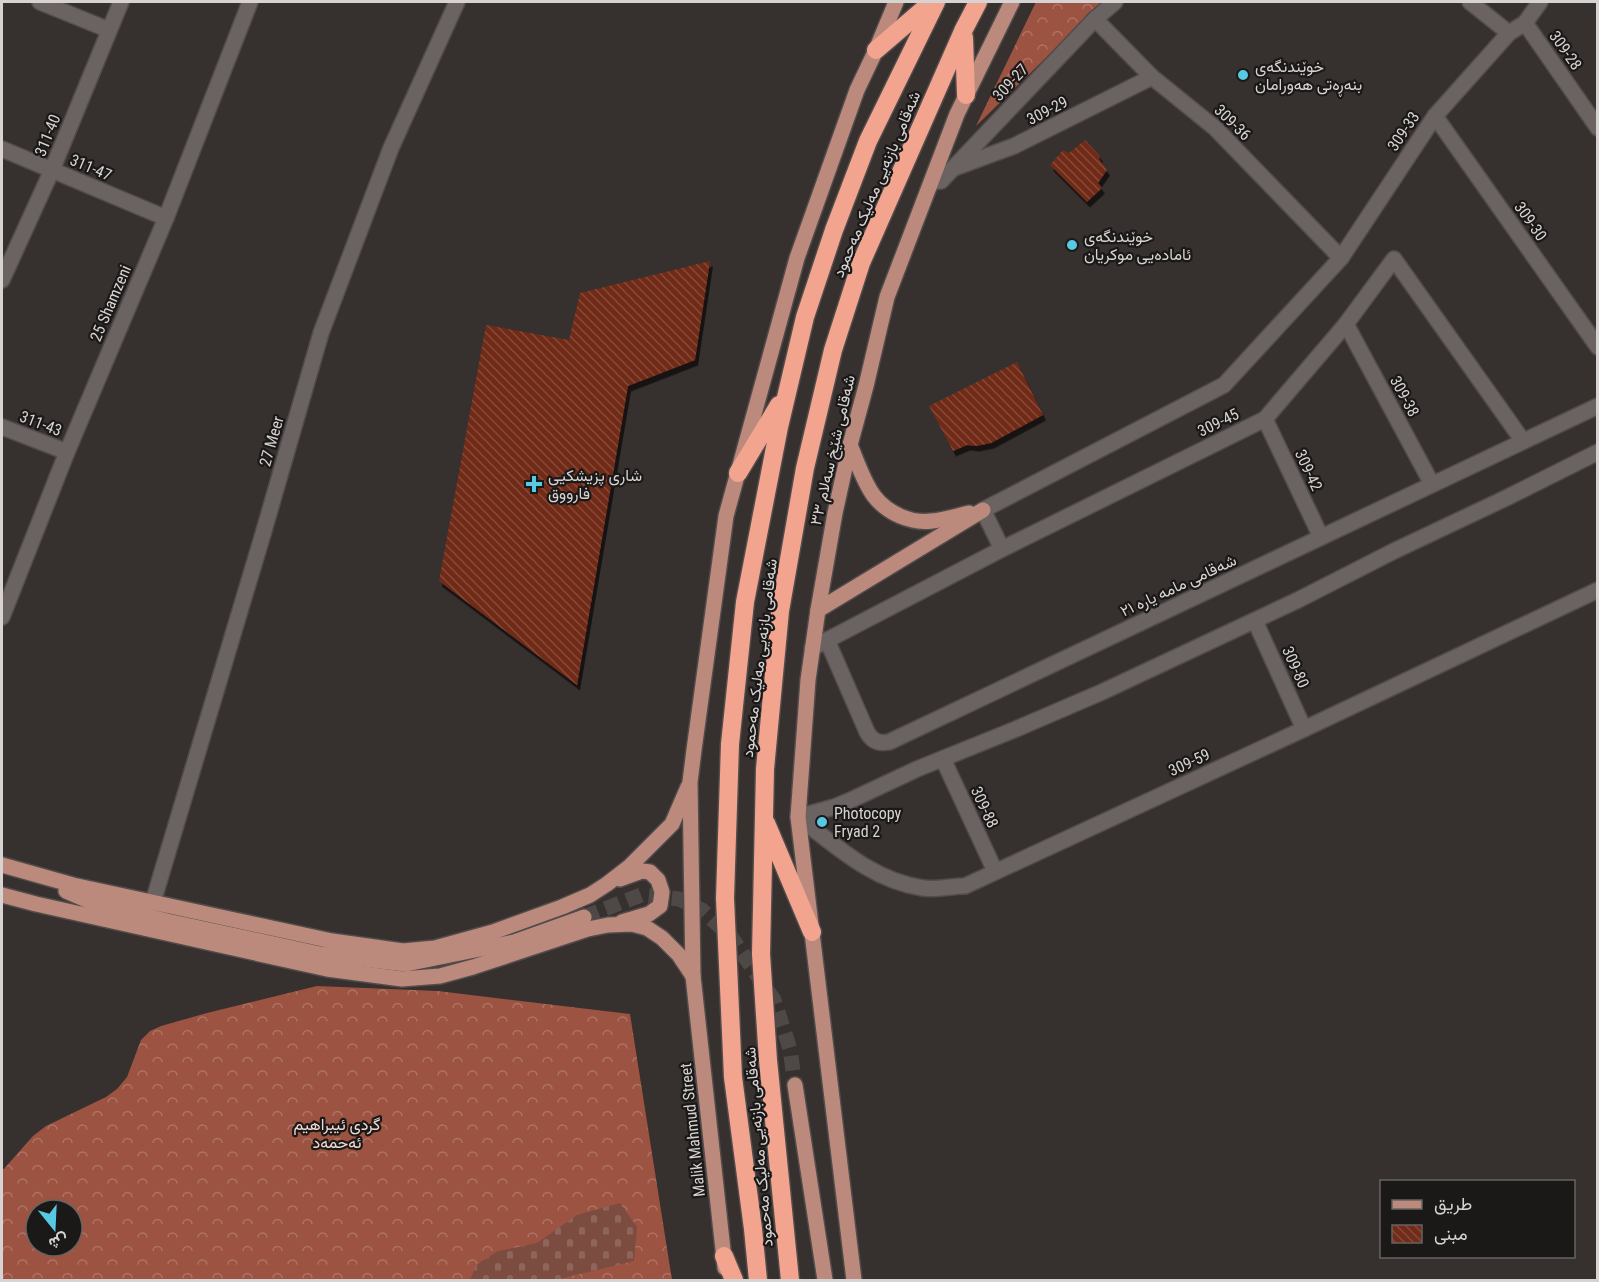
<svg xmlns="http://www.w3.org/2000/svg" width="1599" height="1282" font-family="'Roboto Condensed',Vazirmatn,sans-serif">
<defs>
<pattern id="forest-crowns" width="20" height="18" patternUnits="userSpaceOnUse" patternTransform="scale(1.5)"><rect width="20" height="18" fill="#9d5341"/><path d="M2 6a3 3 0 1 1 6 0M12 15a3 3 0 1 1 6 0" fill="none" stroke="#ae7364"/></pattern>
<pattern id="cemetery-stones" width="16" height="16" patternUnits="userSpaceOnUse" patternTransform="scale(1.5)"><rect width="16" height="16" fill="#7b4c3f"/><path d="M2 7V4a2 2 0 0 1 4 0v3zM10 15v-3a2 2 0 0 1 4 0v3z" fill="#8d655a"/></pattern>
<pattern id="building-back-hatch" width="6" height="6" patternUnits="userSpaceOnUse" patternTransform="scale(1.5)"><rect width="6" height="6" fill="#702b19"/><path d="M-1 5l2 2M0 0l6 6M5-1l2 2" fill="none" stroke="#84493a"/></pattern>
<filter id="shadow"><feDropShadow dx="3" dy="5.5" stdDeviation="0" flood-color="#0009"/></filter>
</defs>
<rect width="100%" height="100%" fill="#36302e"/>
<g fill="url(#forest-crowns)" fill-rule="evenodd">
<polygon points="1036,2 1103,2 976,126"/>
<path d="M 317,986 L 438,991 L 630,1014 L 672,1280 L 2,1280 L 2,1171 L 33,1136 L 46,1126 L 106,1097 L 117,1089 L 127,1077 L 141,1040 L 150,1031 L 161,1026 L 207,1013 ZM 36,1210 L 72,1210 L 72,1246 L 36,1246 Z"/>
</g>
<polygon fill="url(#cemetery-stones)" points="620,1203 637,1227 634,1261 555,1280 470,1280 476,1265 498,1251 537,1243 577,1215"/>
<g fill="url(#building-back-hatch)" filter="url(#shadow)">
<polygon points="1085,140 1100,156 1099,159 1107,170 1098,183 1102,188 1087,202 1050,165 1063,150 1069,153"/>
<polygon points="710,261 695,360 628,386 577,685 439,581 486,325 569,340 580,293"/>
<polygon points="1017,362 1043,415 991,443 976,446 967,445 953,451 929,406"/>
</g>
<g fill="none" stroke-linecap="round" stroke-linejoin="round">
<polyline stroke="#4e4847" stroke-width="15" stroke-dasharray="15 8" stroke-linecap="butt" points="584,917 641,895 679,899 702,910 732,938 774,1000 790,1049 795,1085"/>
<defs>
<g id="minor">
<polyline points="40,2 109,30"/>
<polyline points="1470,2 1509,33"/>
<polyline points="1095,19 1152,77 1215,128 1341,258"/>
<polyline points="1525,23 1598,128"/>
<polyline points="1435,116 1598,347"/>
<polyline points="2,149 166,218"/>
<polyline points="957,167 1014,146 1152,77"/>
<polyline points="931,182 941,181 1095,19 1115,2"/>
<polyline points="2,280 52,170 121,2"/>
<polyline points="1346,324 1432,484"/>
<polyline points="1265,419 1321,537"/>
<polyline points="2,427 67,452"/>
<polyline points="1002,549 983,510 1224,385 1341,258 1435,116 1509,33 1525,23 1540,2"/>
<polyline points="2,617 67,452 166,218 250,2"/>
<polyline points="1255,621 1304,729"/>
<path d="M 827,640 L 867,732 C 872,741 879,744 889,742 L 1598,406"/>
<polyline points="812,648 1002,549 1265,419 1346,324 1394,259 1523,441"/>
<polyline points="943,759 995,871"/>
<path d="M 798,817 C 836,846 873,881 923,888 C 936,890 952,886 965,886 L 1304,729 L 1598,590"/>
<polyline points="798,817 834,807 851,800 917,769 1016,729 1102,692 1298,600 1394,551 1506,498 1598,452"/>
<polyline points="153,902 263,534 321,333 391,148 457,2"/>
</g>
<g id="major">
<path d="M 850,445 C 857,461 863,481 874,496 C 887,513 911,524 932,521 C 944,520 957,516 969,513"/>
<polyline points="818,610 983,510"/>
<polyline points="2,865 73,885 332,941 403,951 435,948 493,932 562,907 590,895 607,884 629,867 672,824 688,787"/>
<polyline points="620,879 642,871 650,872 658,880 662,892 660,906 649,914 622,922"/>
<polyline points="66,891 89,901 167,921 320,954 406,964 514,942 584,917"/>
<polyline points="2,895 36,904 327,969 402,979 440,976 473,967 588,929 608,925 632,924 647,928 662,938 679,955 693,976"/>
<polyline points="795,1085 825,1280"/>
<polyline points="725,1268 693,976 690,782 694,750 726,516 797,258 857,90 876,50 896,2"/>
<polyline points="854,1280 798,817 808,680 818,610 835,513 850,445 866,386 887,297 957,114 1012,2"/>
</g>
<g id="highway">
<polyline points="964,37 966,95"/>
<polyline points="876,50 932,2"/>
<polyline points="738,473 779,405"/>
<polyline points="766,823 812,932"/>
<polyline points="724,1256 734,1280"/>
<polyline points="758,1280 753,1229 733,1077 725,898 730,744 745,602 779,427 805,317 834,230 868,141 936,2"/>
<polyline points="790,1280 768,1060 761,954 765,769 780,611 805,468 833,350 861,263 963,31 978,2"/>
</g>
</defs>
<use href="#minor" stroke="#514c4b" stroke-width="18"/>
<use href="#major" stroke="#514c4b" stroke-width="18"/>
<use href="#highway" stroke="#514c4b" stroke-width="21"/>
<use href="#minor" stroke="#6a6361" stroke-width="15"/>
<use href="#major" stroke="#bc8a7d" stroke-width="15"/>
<use href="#highway" stroke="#f3a48f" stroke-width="18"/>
</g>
<g fill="#58c9e3" stroke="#1b1818" stroke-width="2">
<circle cx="1243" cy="75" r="6"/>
<circle cx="1072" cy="245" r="6"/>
<path d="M531 475h6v6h6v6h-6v6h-6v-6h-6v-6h6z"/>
<circle cx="822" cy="822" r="6"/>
</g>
<g text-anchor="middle" stroke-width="4.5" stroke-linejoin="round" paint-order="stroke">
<g font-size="16" fill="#d7d3d2" stroke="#1b1818">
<text transform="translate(1566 50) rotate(55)" y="6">309-28</text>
<text transform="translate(1010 82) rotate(-47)" y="6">309-27</text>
<text transform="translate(1047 110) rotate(-27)" y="6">309-29</text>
<text transform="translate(1233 122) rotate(44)" y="6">309-36</text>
<text transform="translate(1403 131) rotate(-56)" y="6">309-33</text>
<text transform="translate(47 135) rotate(-68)" y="6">311-40</text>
<text transform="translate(91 167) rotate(23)" y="6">311-47</text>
<text transform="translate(876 184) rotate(-67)" y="6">شەقامی بازنەیی مەلیک مەحمود</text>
<text transform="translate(1531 221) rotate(55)" y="6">309-30</text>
<text transform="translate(110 303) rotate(-67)" y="6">25 Shamzeni</text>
<text transform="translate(1405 396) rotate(62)" y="6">309-38</text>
<text transform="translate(1218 422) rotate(-26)" y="6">309-45</text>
<text transform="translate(41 423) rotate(21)" y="6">311-43</text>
<text transform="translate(271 441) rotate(-74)" y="6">27 Meer</text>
<text transform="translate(832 450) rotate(-77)" y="6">شەقامی شێخ سەلام ٣٣</text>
<text transform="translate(1309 470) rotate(65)" y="6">309-42</text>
<text transform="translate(1178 585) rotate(-25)" y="6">شەقامی مامە یارە ٢١</text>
<text transform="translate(759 658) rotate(-83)" y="6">شەقامی بازنەیی مەلیک مەحمود</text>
<text transform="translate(1296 667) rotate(66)" y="6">309-80</text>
<text transform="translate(1189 762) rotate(-25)" y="6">309-59</text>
<text transform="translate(985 807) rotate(65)" y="6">309-88</text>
<text transform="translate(692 1130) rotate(-96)" y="6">Malik Mahmud Street</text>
<text transform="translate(758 1147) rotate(-95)" y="6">شەقامی بازنەیی مەلیک مەحمود</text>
</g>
<g font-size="16" fill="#d7d3d2" stroke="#1b1818" text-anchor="start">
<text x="1255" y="72">خوێندنگەی<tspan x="1255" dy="18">بنەڕەتی هەورامان</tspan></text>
<text x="1084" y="242">خوێندنگەی<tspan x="1084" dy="18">ئامادەیی موکریان</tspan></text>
<text x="548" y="481">شاری پزیشکیی<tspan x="548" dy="18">فارووق</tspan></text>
<text x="834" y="819">Photocopy<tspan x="834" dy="18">Fryad 2</tspan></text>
</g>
<g font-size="16" fill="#f1dad4" stroke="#1b1818">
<text x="337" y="1130">گردی ئیبراھیم<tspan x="337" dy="18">ئەحمەد</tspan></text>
</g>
</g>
<rect width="1599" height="1282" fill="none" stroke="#d7d3d2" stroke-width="6"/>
<rect x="1380" y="1180" width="195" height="78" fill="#1b1818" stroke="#666362" stroke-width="1.5"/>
<rect x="1392" y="1200" width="30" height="9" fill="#bc8a7d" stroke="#666362" stroke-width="1.5"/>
<text x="1434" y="1210" font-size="18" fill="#d7d3d2">طريق</text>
<rect x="1392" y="1225" width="30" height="18" fill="url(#building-back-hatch)" stroke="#666362" stroke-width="1.5"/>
<text x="1434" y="1240" font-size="18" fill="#d7d3d2">مبنى</text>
<g transform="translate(54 1228) rotate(162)"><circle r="28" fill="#1b1818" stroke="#666362" stroke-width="1.5"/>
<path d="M0-4.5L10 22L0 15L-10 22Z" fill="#58c9e3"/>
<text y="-9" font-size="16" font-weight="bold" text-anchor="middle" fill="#d7d3d2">ش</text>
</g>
</svg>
